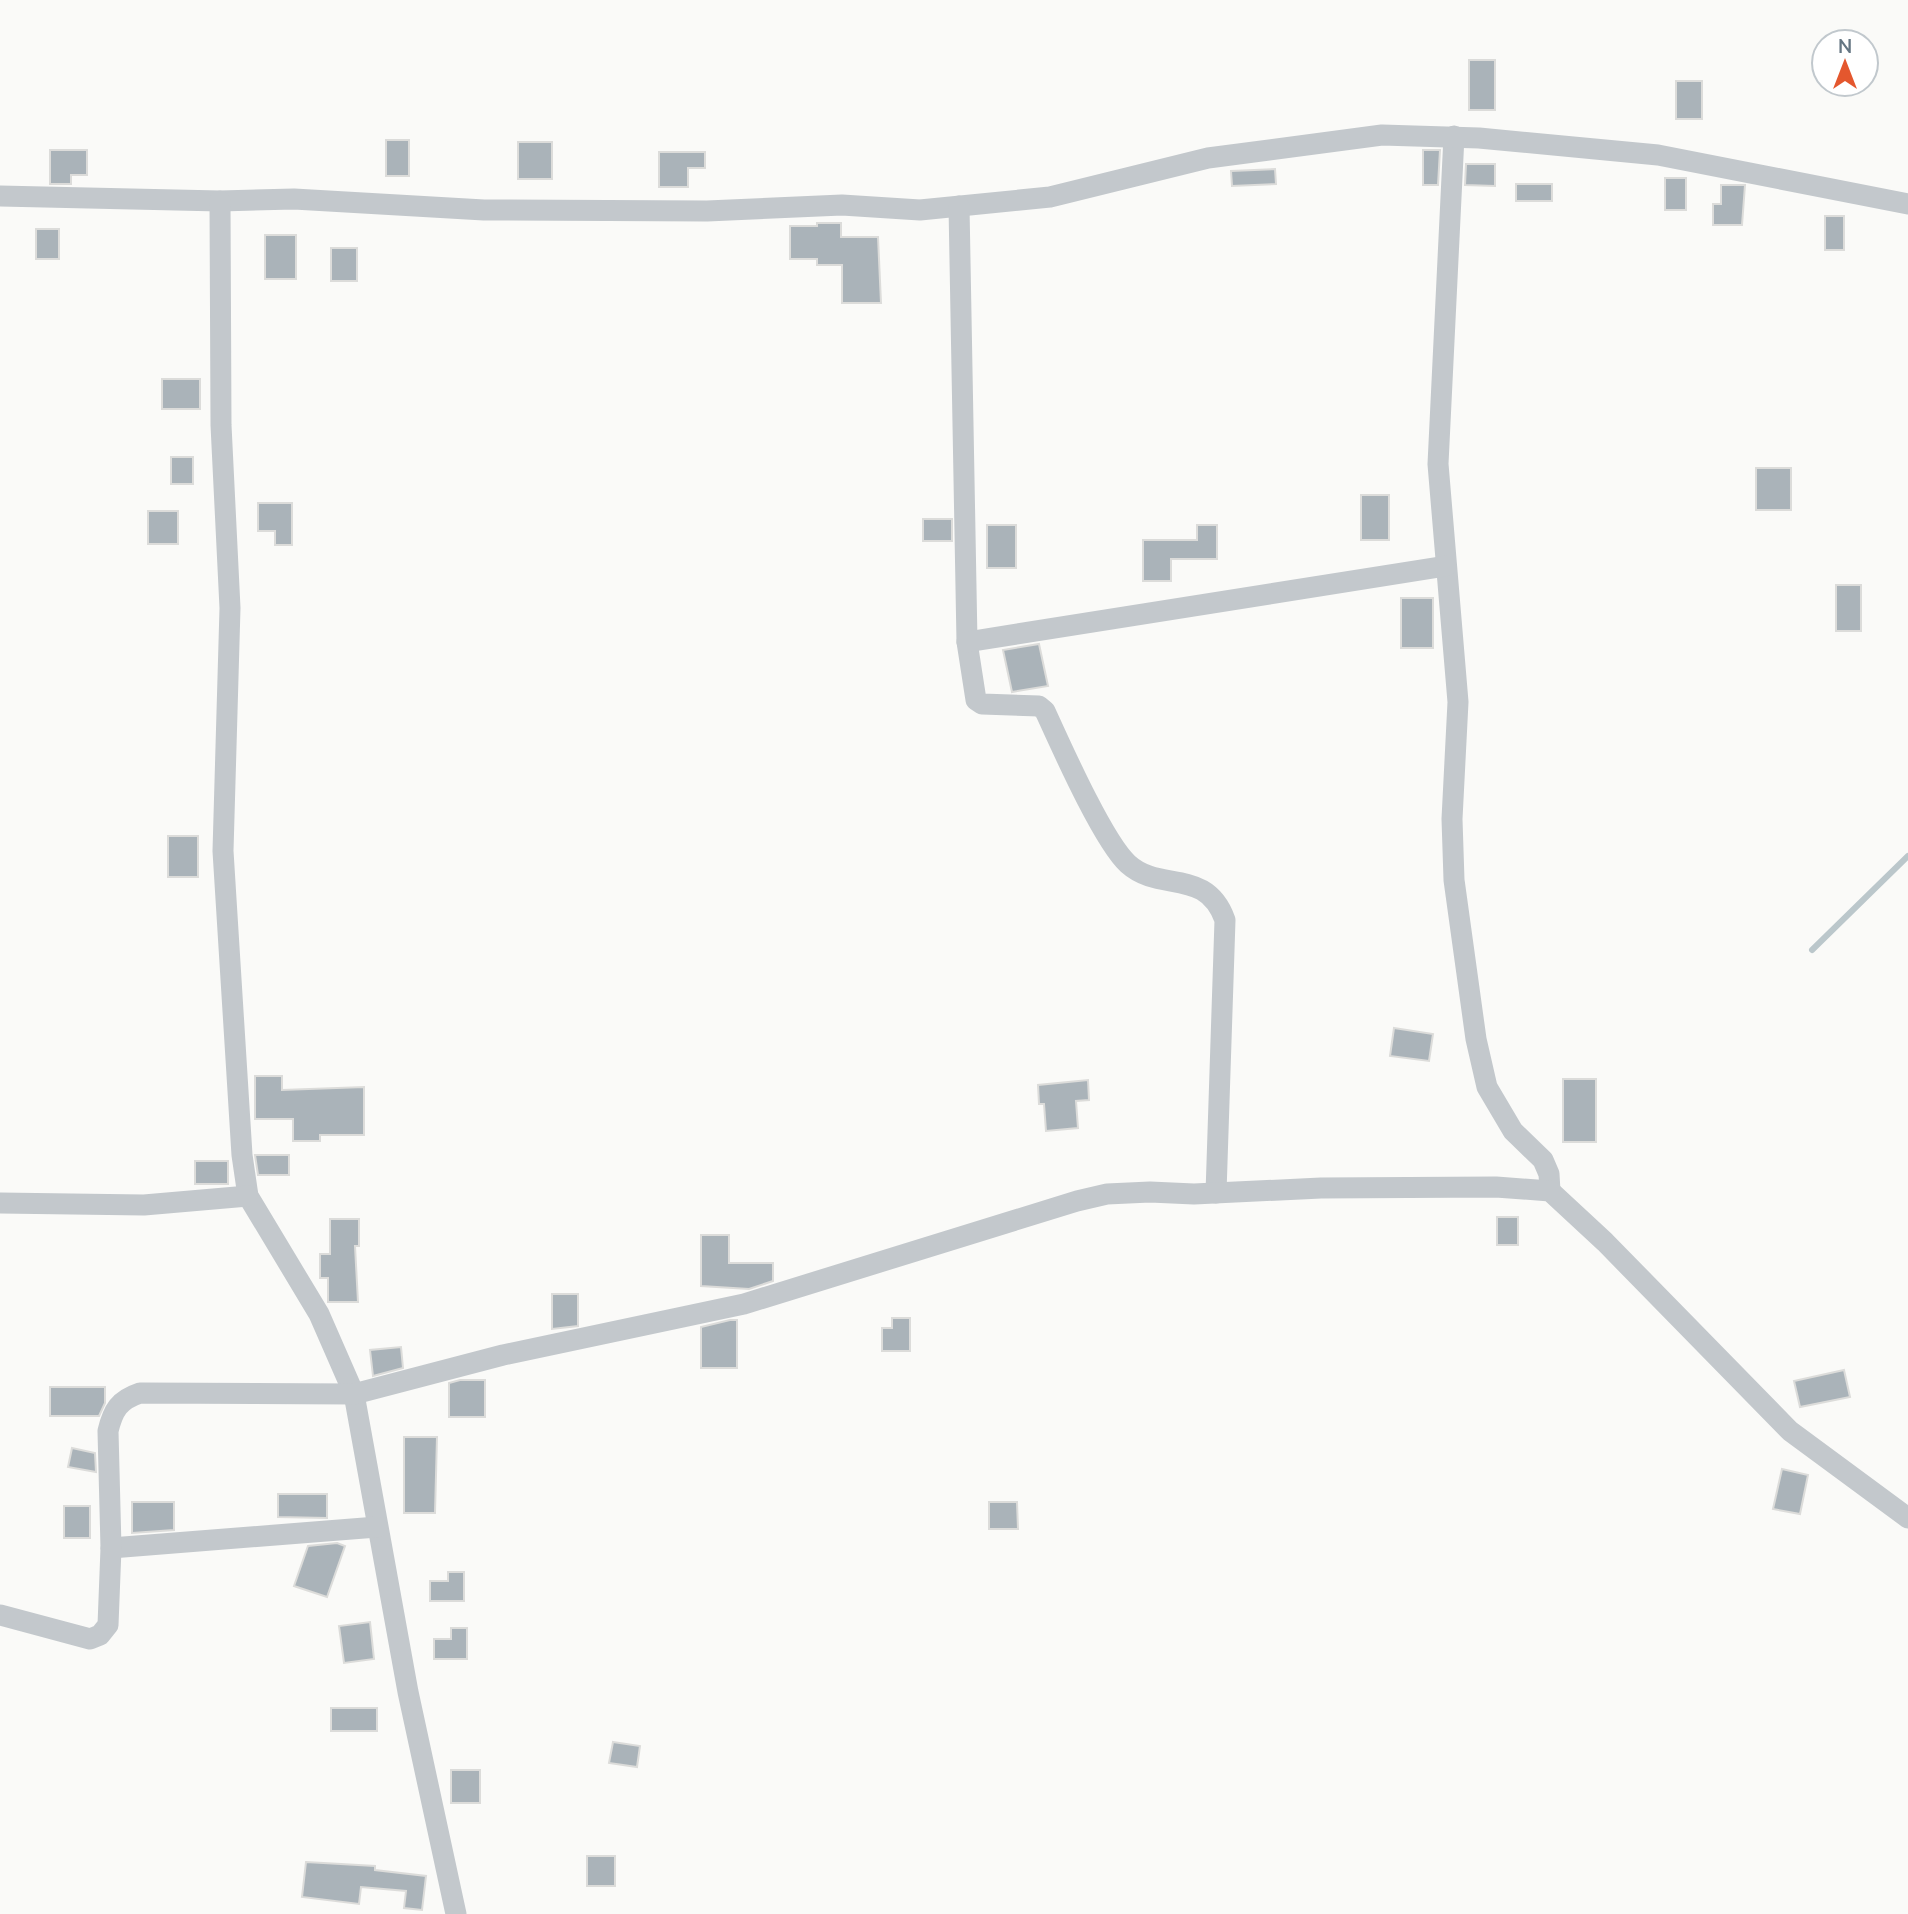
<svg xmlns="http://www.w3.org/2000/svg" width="1908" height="1914" font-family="'Nunito Sans',sans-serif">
<rect width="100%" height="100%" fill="#fafaf8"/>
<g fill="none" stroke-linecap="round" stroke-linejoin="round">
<polyline stroke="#bbc7cb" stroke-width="6" points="1812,950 1908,856"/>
</g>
<g fill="#aab3b9" stroke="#dcdcda" stroke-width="2">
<rect x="1469" y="60" width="26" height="50"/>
<rect x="1676" y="81" width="26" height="38"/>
<rect x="386" y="140" width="23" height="36"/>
<rect x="518" y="142" width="34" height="37"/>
<polygon points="50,150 87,150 87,175 71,175 71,184 50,184"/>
<polygon points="1423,150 1440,150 1438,185 1423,185"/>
<polygon points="659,152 705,152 705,168 688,168 688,187 659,187"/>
<polygon points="1466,164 1495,164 1495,186 1465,185"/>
<polygon points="1275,169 1276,184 1232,186 1231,171"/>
<rect x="1665" y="178" width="21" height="32"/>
<rect x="1516" y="184" width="36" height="17"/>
<polygon points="1721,185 1745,185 1742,225 1713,225 1713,204 1721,204"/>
<rect x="1825" y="216" width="19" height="34"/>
<polygon points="817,223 841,223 841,237 878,237 881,303 842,303 842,265 817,265 817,259 790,259 790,226 817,226"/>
<rect x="36" y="229" width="23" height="30"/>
<rect x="265" y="235" width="31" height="44"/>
<rect x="331" y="248" width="26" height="33"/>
<rect x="162" y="379" width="38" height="30"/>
<rect x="171" y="457" width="22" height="27"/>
<rect x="1756" y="468" width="35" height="42"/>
<rect x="1361" y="495" width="28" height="45"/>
<polygon points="258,503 292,503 292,545 275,545 275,531 258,531"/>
<rect x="148" y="511" width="30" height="33"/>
<rect x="923" y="519" width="29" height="22"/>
<rect x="987" y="525" width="29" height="43"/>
<polygon points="1197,525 1217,525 1217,559 1171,559 1171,581 1143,581 1143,540 1197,540"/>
<rect x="1836" y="585" width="25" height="46"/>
<rect x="1401" y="598" width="32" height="50"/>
<polygon points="1039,644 1048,686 1012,692 1003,650"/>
<rect x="168" y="836" width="30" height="41"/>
<polygon points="1394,1028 1433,1034 1429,1061 1390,1056"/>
<polygon points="255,1076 282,1076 282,1090 364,1087 364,1135 320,1135 320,1141 293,1141 293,1119 255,1119"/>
<rect x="1563" y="1079" width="33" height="63"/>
<polygon points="1088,1080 1089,1100 1076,1101 1078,1128 1046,1131 1044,1104 1039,1104 1038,1085"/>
<polygon points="255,1155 289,1155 289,1175 258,1175"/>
<rect x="195" y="1161" width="33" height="23"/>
<rect x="1497" y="1217" width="21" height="28"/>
<polygon points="330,1219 359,1219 359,1246 355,1246 358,1302 328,1302 328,1278 320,1278 320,1254 330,1254"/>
<polygon points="701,1235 729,1235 729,1263 773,1263 773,1281 749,1289 701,1286"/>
<polygon points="552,1294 578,1294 578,1326 552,1329"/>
<polygon points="892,1318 910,1318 910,1351 882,1351 882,1328 892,1328"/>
<polygon points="730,1320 737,1320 737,1368 701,1368 701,1327"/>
<polygon points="401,1347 403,1368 373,1376 370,1350"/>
<polygon points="1844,1370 1850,1397 1800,1407 1794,1381"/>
<polygon points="460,1380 485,1380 485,1417 449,1417 449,1383"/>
<polygon points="50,1387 105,1387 105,1403 99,1416 50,1416"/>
<polygon points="404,1437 437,1437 435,1513 404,1513"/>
<polygon points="72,1448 95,1453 96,1472 68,1467"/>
<polygon points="1782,1469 1808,1475 1800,1514 1773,1509"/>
<polygon points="278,1494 327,1494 327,1518 278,1517"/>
<polygon points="132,1502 174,1502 174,1530 132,1533"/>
<polygon points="989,1502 1017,1502 1018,1529 989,1529"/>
<rect x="64" y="1506" width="26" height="32"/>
<polygon points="337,1543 345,1546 327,1597 294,1586 308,1546"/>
<polygon points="448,1572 464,1572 464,1601 430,1601 430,1581 448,1581"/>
<polygon points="370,1622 374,1659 344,1663 339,1626"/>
<polygon points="451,1628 467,1628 467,1659 434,1659 434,1639 451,1639"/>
<rect x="331" y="1708" width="46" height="23"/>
<polygon points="613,1742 640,1746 637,1767 609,1763"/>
<rect x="451" y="1770" width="29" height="33"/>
<rect x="587" y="1856" width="28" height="30"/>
<polygon points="306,1862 375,1866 375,1870 426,1876 422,1910 404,1908 406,1891 361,1887 359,1904 302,1897"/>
</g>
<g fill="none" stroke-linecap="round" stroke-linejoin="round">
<g stroke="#c3c8cc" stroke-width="21">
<polyline points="1454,136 1438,464 1458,702 1452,819 1454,880 1476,1039 1487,1087 1513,1131 1543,1160 1549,1174 1550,1191"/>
<polyline points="0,196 220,201 294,199 484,210 707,211 842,205 920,210 1050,197 1208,158 1382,135 1479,138 1658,155 1908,204"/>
<polyline points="220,201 221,425 230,608 223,851 242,1155 248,1196 319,1314 354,1394 408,1692 456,1914"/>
<path d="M 959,206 L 967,642 L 976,700 L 982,704 L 1039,706 L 1045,711 C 1061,746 1103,841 1128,864 C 1160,893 1206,867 1225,920 L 1216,1193"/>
<polyline points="967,642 1446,566"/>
<polyline points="0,1203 144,1205 248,1196"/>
<polyline points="111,1548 377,1527"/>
<path d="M 0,1615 L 90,1639 L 100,1635 L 108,1625 L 111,1548 L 108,1431 C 113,1410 119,1400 140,1393 L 354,1394 L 503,1355 L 744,1304 L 1077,1201 L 1107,1194 L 1150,1192 L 1194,1194 L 1321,1188 L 1496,1187 L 1550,1191 L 1605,1242 L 1790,1431 L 1908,1518"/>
</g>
</g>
<g transform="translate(1845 63)"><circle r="33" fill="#ffffff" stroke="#c1c8cd" stroke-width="2"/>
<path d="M0-5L12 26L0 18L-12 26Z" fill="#e4572e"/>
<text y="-10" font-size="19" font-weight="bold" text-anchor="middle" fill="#657683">N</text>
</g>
</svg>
